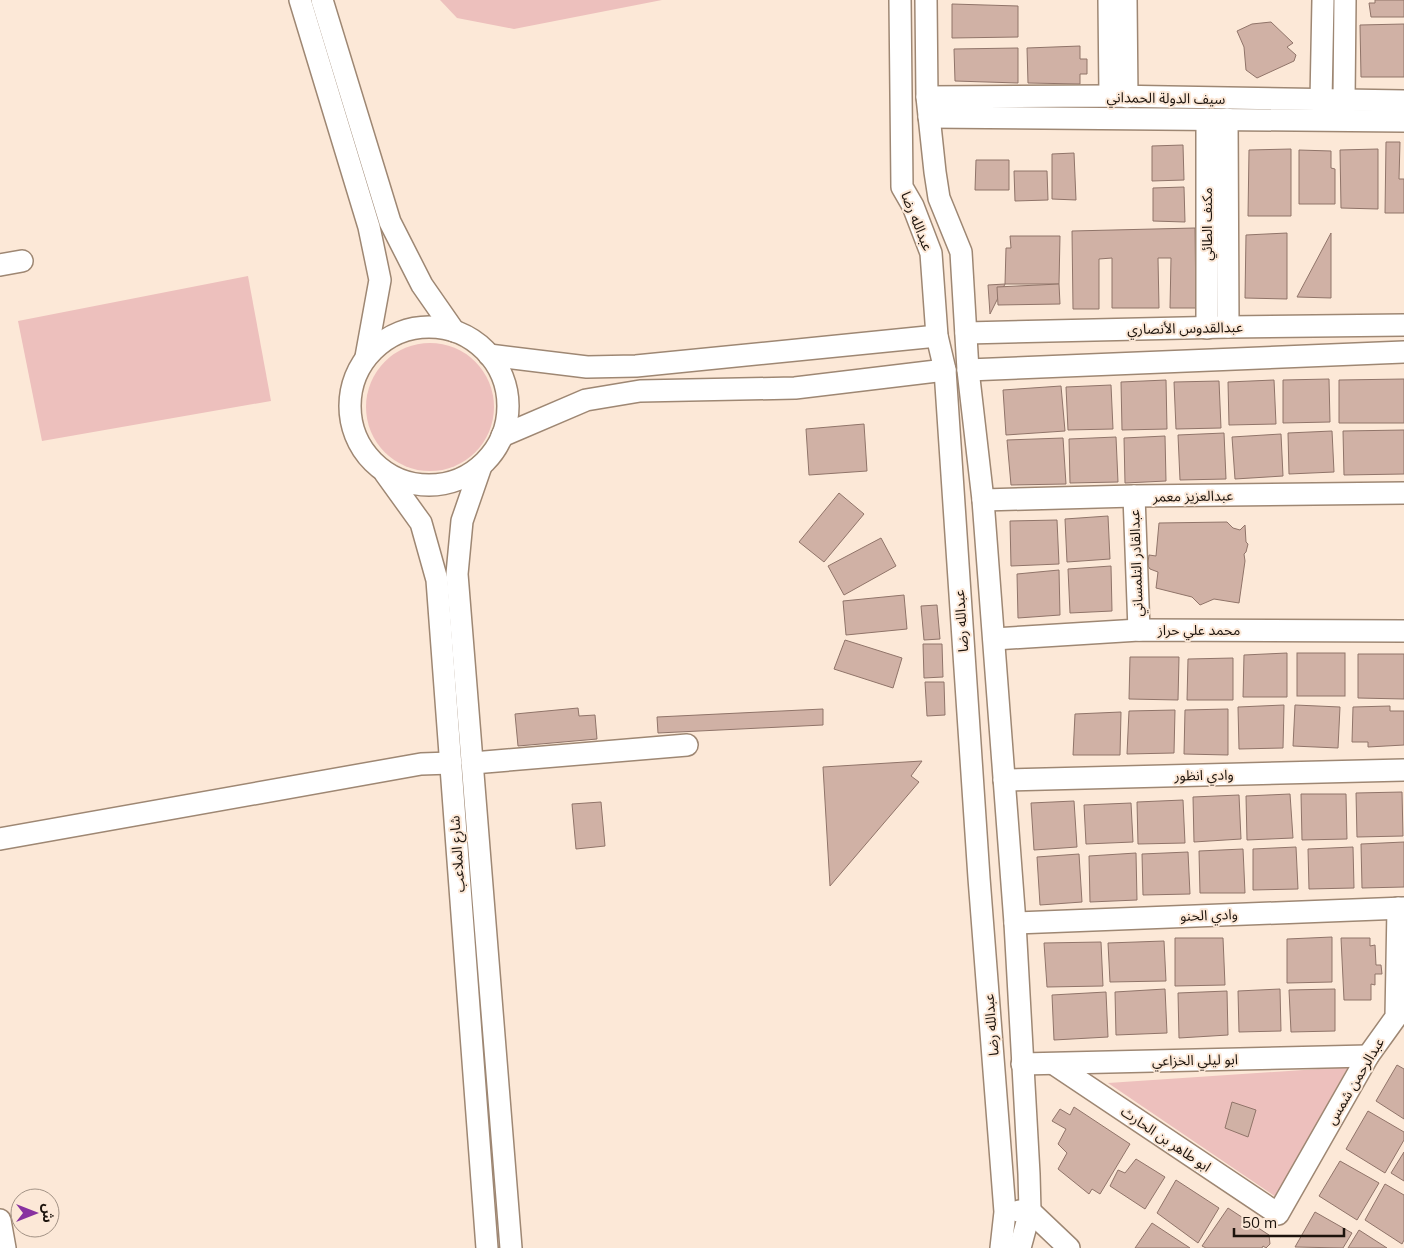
<svg xmlns="http://www.w3.org/2000/svg" width="1404" height="1248" font-family="Mulish,'Noto Sans Arabic',sans-serif">
<rect width="100%" height="100%" fill="#fce8d7"/>
<g fill="#edc0bd">
<polygon points="440,0 662,0 514,29 457,18"/>
<polygon points="248,276 271,401 42,441 18,321"/>
<circle cx="430" cy="407" r="64"/>
<polygon points="1348,1067 1276,1197 1108,1083"/>
</g>
<g fill="#d0b1a5" stroke="#907469">
<polygon points="1375,0 1404,0 1404,17 1371,17 1369,3 1375,3"/>
<polygon points="952,4 1018,6 1018,37 952,38"/>
<polygon points="1271,22 1293,43 1287,47 1296,55 1294,61 1257,78 1246,70 1244,47 1237,31 1252,24"/>
<polygon points="1404,24 1404,77 1361,77 1360,25"/>
<polygon points="1080,46 1080,59 1087,59 1087,74 1080,74 1080,84 1028,83 1027,48"/>
<polygon points="1018,48 1018,83 955,81 954,49"/>
<polygon points="1386,142 1400,142 1399,179 1404,179 1404,213 1385,213"/>
<polygon points="1183,145 1184,180 1152,181 1152,146"/>
<polygon points="1291,149 1291,216 1248,216 1249,150"/>
<polygon points="1378,149 1378,209 1341,208 1340,150"/>
<polygon points="1299,150 1331,151 1331,168 1335,169 1335,204 1299,204"/>
<polygon points="1074,153 1076,200 1052,199 1052,154"/>
<polygon points="976,160 1009,160 1009,190 975,190"/>
<polygon points="1014,171 1047,171 1048,200 1015,201"/>
<polygon points="1184,187 1185,222 1153,221 1153,188"/>
<polygon points="1195,228 1196,308 1170,308 1171,258 1158,258 1159,308 1112,308 1112,258 1099,259 1099,309 1073,309 1072,231"/>
<polygon points="1287,233 1287,299 1245,298 1246,235"/>
<polygon points="1331,233 1331,298 1297,297"/>
<polygon points="1010,236 1060,236 1059,284 1005,284 1006,248 1011,248"/>
<polygon points="1005,284 990,314 988,285"/>
<polygon points="1059,284 1060,304 998,305 997,287"/>
<polygon points="1329,379 1330,422 1283,423 1283,380"/>
<polygon points="1404,379 1404,423 1339,423 1339,380"/>
<polygon points="1166,380 1167,429 1122,430 1121,382"/>
<polygon points="1274,380 1276,424 1229,425 1228,382"/>
<polygon points="1219,381 1221,428 1176,429 1174,382"/>
<polygon points="1111,385 1113,429 1068,430 1066,387"/>
<polygon points="1061,386 1065,431 1006,435 1003,390"/>
<polygon points="864,424 867,471 809,475 806,429"/>
<polygon points="1404,430 1404,474 1344,475 1343,431"/>
<polygon points="1332,431 1334,472 1289,474 1288,433"/>
<polygon points="1224,433 1226,479 1180,480 1178,435"/>
<polygon points="1281,434 1283,476 1235,479 1232,437"/>
<polygon points="1165,436 1166,481 1125,483 1124,438"/>
<polygon points="1116,437 1118,482 1070,483 1069,439"/>
<polygon points="1063,438 1066,484 1011,485 1007,440"/>
<polygon points="839,493 864,514 824,562 799,542"/>
<polygon points="1108,516 1110,559 1067,562 1065,519"/>
<polygon points="1057,520 1059,564 1011,566 1010,521"/>
<polygon points="1227,522 1233,528 1240,530 1245,525 1246,542 1248,544 1246,552 1244,554 1245,561 1239,603 1214,599 1200,605 1192,597 1156,588 1158,572 1150,569 1148,566 1148,562 1149,555 1156,556 1159,523"/>
<polygon points="881,538 896,566 844,595 828,566"/>
<polygon points="1111,566 1112,611 1070,613 1068,569"/>
<polygon points="1059,570 1060,615 1018,618 1017,574"/>
<polygon points="904,595 907,629 846,635 843,601"/>
<polygon points="937,605 940,639 924,640 921,606"/>
<polygon points="845,640 902,658 893,688 834,669"/>
<polygon points="923,644 942,644 943,677 924,678"/>
<polygon points="1287,653 1287,697 1243,697 1244,655"/>
<rect x="1297" y="653" width="48" height="43"/>
<polygon points="1358,654 1404,654 1404,699 1358,698"/>
<polygon points="1130,657 1179,657 1178,700 1129,699"/>
<polygon points="1233,658 1233,700 1187,700 1188,659"/>
<polygon points="925,682 944,682 945,715 927,716"/>
<polygon points="1284,705 1283,748 1239,749 1238,707"/>
<polygon points="1295,705 1340,707 1338,748 1293,746"/>
<polygon points="1390,706 1390,711 1404,711 1404,745 1368,747 1368,742 1352,742 1353,707"/>
<polygon points="578,708 579,716 595,715 597,739 518,746 515,714"/>
<polygon points="823,709 823,725 658,733 657,717"/>
<polygon points="1228,709 1228,755 1184,754 1185,710"/>
<polygon points="1175,710 1174,753 1127,754 1129,711"/>
<polygon points="1121,712 1120,755 1073,755 1075,714"/>
<polygon points="922,761 911,776 919,782 830,886 823,767"/>
<polygon points="1402,792 1403,836 1357,837 1356,793"/>
<polygon points="1290,794 1293,838 1247,840 1246,796"/>
<polygon points="1301,794 1346,794 1347,839 1302,840"/>
<polygon points="1239,795 1241,839 1194,842 1193,797"/>
<polygon points="1183,800 1185,843 1138,844 1137,802"/>
<polygon points="1074,801 1077,847 1034,850 1031,803"/>
<polygon points="601,802 605,846 576,849 572,804"/>
<polygon points="1131,803 1133,842 1086,844 1084,805"/>
<polygon points="1404,842 1404,887 1362,888 1361,844"/>
<polygon points="1296,847 1298,889 1253,890 1253,849"/>
<polygon points="1353,847 1354,888 1309,889 1308,849"/>
<polygon points="1243,849 1245,893 1200,893 1199,851"/>
<polygon points="1188,852 1190,894 1143,895 1142,854"/>
<polygon points="1136,853 1137,900 1090,902 1089,856"/>
<polygon points="1079,854 1082,902 1040,905 1037,857"/>
<polygon points="1332,937 1332,982 1287,983 1287,939"/>
<polygon points="1175,938 1223,938 1225,985 1175,986"/>
<polygon points="1341,938 1370,938 1370,946 1375,945 1376,965 1381,965 1382,974 1375,974 1375,985 1371,984 1371,1000 1344,1000"/>
<polygon points="1164,941 1166,981 1110,982 1108,943"/>
<polygon points="1101,942 1103,986 1047,987 1044,943"/>
<polygon points="1165,989 1167,1033 1116,1035 1115,992"/>
<polygon points="1280,989 1281,1031 1239,1032 1238,991"/>
<polygon points="1335,989 1335,1031 1291,1032 1289,990"/>
<polygon points="1227,991 1228,1035 1179,1038 1178,993"/>
<polygon points="1106,992 1108,1037 1054,1040 1052,995"/>
<polygon points="1397,1065 1404,1069 1404,1119 1376,1101"/>
<polygon points="1232,1102 1256,1110 1248,1137 1225,1128"/>
<polygon points="1074,1107 1130,1144 1100,1194 1092,1189 1089,1194 1058,1169 1067,1153 1058,1144 1066,1129 1052,1121 1060,1109 1070,1115"/>
<polygon points="1368,1111 1404,1132 1404,1140 1385,1173 1346,1149"/>
<polygon points="1404,1152 1404,1181 1391,1173"/>
<polygon points="1136,1159 1165,1177 1145,1209 1110,1186 1118,1170 1125,1173"/>
<polygon points="1340,1161 1379,1183 1357,1220 1319,1196"/>
<polygon points="1176,1180 1219,1208 1198,1243 1157,1213"/>
<polygon points="1385,1184 1404,1195 1404,1240 1402,1244 1365,1220"/>
<polygon points="1228,1208 1269,1235 1270,1244 1266,1248 1263,1246 1262,1248 1206,1248 1202,1246"/>
<polygon points="1315,1212 1352,1233 1343,1248 1295,1247"/>
<polygon points="1152,1223 1190,1248 1135,1248"/>
<polygon points="1359,1230 1387,1248 1348,1248"/>
</g>
<g fill="none" stroke-linecap="round" stroke-linejoin="round">
<defs>
<g id="minor">
<polyline points="300,0 369,227 380,280 366,357"/>
<polyline points="322,0 390,222 422,285 454,331"/>
<polyline points="900,0 902,187 913,206 931,253 937,336 945,370 979,878 1005,1212 1001,1248"/>
<polyline points="926,0 927,97 935,172 939,198 961,252 968,370 983,500 1015,923 1029,1174 1030,1211 1020,1248"/>
<polyline points="1109,0 1110,96"/>
<polyline points="1126,0 1127,97"/>
<polyline points="927,97 1110,96 1404,101"/>
<polyline points="1321,100 1323,0"/>
<polyline points="1344,100 1345,0"/>
<polyline points="929,117 1404,121"/>
<polyline points="1207,119 1207,328"/>
<polyline points="1227,119 1228,327"/>
<polyline points="0,265 22,261"/>
<circle cx="429" cy="406" r="79"/>
<polyline points="966,333 1228,327 1404,325"/>
<polyline points="489,355 587,367 636,366 937,336"/>
<polyline points="968,370 1404,352"/>
<polyline points="502,436 586,400 640,391 795,388 945,370"/>
<polyline points="481,466 462,521 457,574 511,1248"/>
<polyline points="385,473 421,523 437,580 487,1248"/>
<polyline points="1134,496 1139,630"/>
<polyline points="983,500 1134,496 1404,493"/>
<polyline points="994,639 1139,630 1404,631"/>
<polyline points="473,763 687,745"/>
<polyline points="1004,780 1404,770"/>
<polyline points="0,839 421,764 451,763"/>
<polyline points="1015,923 1404,908"/>
<polyline points="1022,1064 1368,1056"/>
<polyline points="1054,1064 1278,1214 1368,1056 1396,1017 1398,908"/>
<polyline points="1019,1211 1030,1211 1069,1248"/>
<polyline points="0,1220 5,1248"/>
</g>
</defs>
<use href="#minor" stroke="#9e8773" stroke-width="24"/>
<use href="#minor" stroke="#fff" stroke-width="21"/>
</g>
<g text-anchor="middle" stroke-width="4" stroke-linejoin="round" paint-order="stroke">
<g font-size="14" fill="#1d140d" stroke="#fce8d7">
<text transform="translate(1166 98) rotate(1)" y="5">سيف الدولة الحمداني</text>
<text transform="translate(917 221) rotate(68)" y="5">عبدالله رضا</text>
<text transform="translate(1207 224) rotate(-90)" y="5">مكنف الطائي</text>
<text transform="translate(1185 328) rotate(-1)" y="5">عبدالقدوس الأنصاري</text>
<text transform="translate(1193 496) rotate(-1)" y="5">عبدالعزيز معمر</text>
<text transform="translate(1136 563) rotate(-92)" y="5">عبدالقادر التلمساني</text>
<text transform="translate(961 621) rotate(-94)" y="5">عبدالله رضا</text>
<text x="1199" y="635">محمد علي حراز</text>
<text transform="translate(1204 775) rotate(-1)" y="5">وادي انظور</text>
<text transform="translate(457 854) rotate(-94)" y="5">شارع الملاعب</text>
<text transform="translate(1209 915) rotate(-2)" y="5">وادي الحنو</text>
<text transform="translate(991 1025) rotate(-95)" y="5">عبدالله رضا</text>
<text transform="translate(1195 1060) rotate(-1)" y="5">ابو ليلي الخزاعي</text>
<text transform="translate(1355 1081) rotate(-59)" y="5">عبدالرحمن شمس</text>
<text transform="translate(1166 1139) rotate(34)" y="5">ابو طاهر بن الحارث</text>
</g>
</g>
<g transform="translate(35 1213) rotate(90)"><circle r="24" fill="#fce8d7" stroke="#a39386"/>
<path d="M0-4L9 19L0 12L-9 19Z" fill="#8832a0"/>
<text y="-8" font-size="14" font-weight="bold" text-anchor="middle" fill="#1d140d">ش</text>
</g>
<path d="M1234 1228v8h110v-8" fill="none" stroke="#1d140d" stroke-width="2.5"/>
<text x="1242" y="1228" font-size="15" fill="#1d140d" stroke="#fce8d7" stroke-width="4" paint-order="stroke">50 m</text>
</svg>
